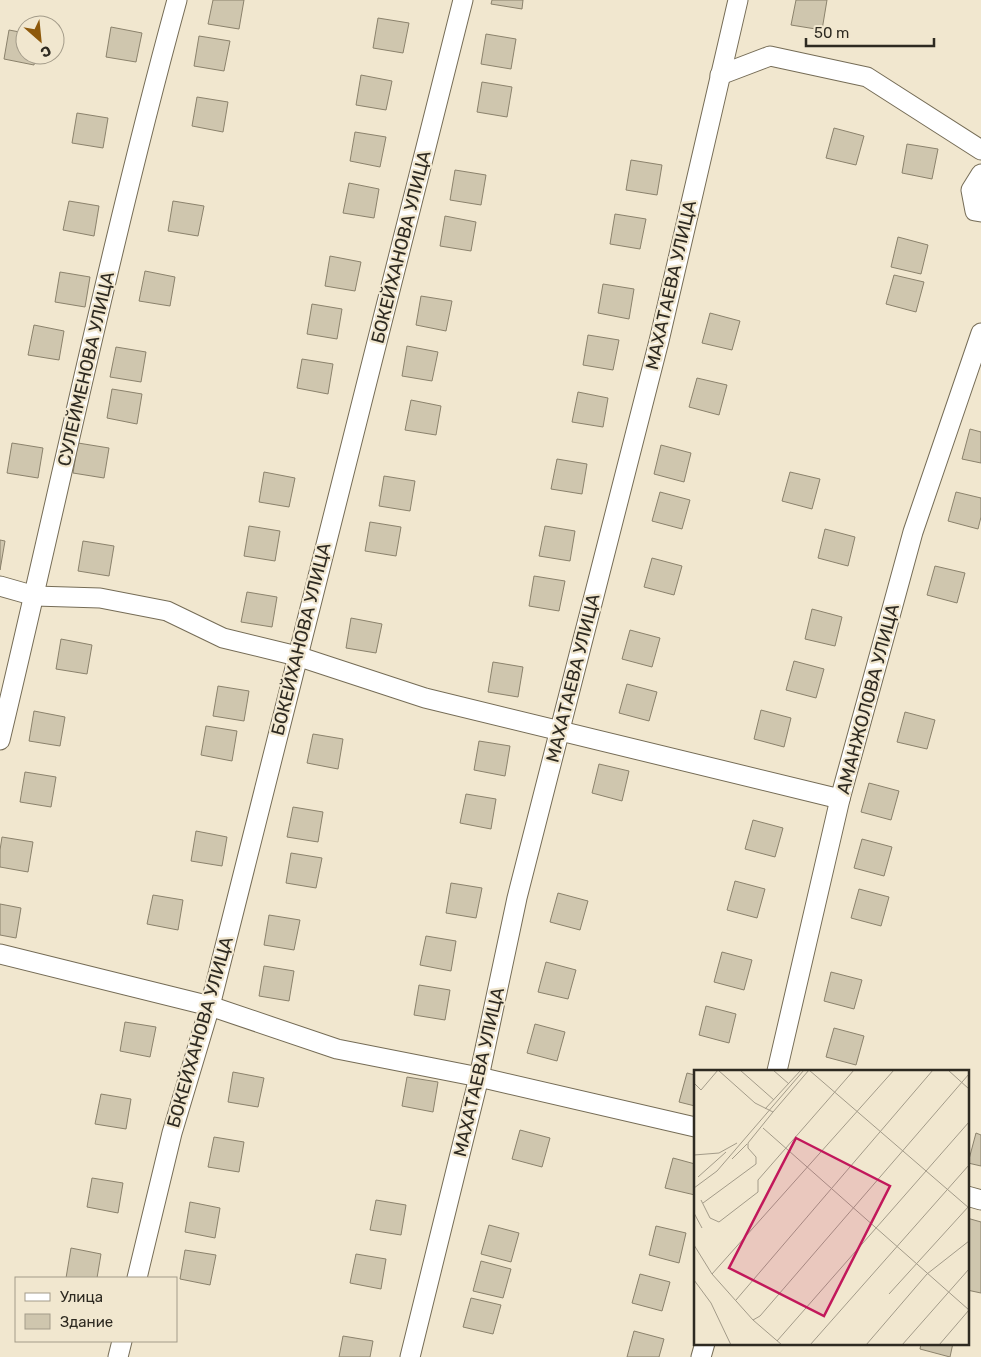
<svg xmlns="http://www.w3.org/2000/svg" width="981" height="1357" font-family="Rubik,sans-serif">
<rect width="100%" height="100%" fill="#f1e7cf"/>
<g fill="#cfc6ae" stroke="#8b826c">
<polygon points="213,0 244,0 239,29 208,24"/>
<polygon points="492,0 523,0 522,9 491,4"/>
<polygon points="796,0 827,0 822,30 791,25"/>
<polygon points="378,18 409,23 403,53 373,48"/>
<polygon points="111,27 142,33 136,62 106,57"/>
<polygon points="9,30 25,33 25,55 36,55 34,65 4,59"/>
<polygon points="486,34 516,39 511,69 481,64"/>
<polygon points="199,36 230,41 224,71 194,66"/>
<polygon points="361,75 392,81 386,110 356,105"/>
<polygon points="482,82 512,87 507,117 477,112"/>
<polygon points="197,97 228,102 223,132 192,126"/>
<polygon points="77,113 108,118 103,148 72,143"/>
<polygon points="834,128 864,136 856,165 826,158"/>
<polygon points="355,132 386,137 380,167 350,161"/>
<polygon points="907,144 938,149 932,179 902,173"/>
<polygon points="631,160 662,165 657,195 626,190"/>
<polygon points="455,170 486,175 481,205 450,200"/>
<polygon points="349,183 379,189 374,218 343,213"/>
<polygon points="69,201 99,206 94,236 63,230"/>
<polygon points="173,201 204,206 198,236 168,231"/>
<polygon points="615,214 646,219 640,249 610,244"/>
<polygon points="445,216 476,222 471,251 440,246"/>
<polygon points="898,237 928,245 921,274 891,267"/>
<polygon points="330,256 361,262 355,291 325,286"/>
<polygon points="145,271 175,277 170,306 139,301"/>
<polygon points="60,272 90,277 85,307 55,302"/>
<polygon points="894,275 924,282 916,312 886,304"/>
<polygon points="603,284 634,289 629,319 598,313"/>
<polygon points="421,296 452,301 446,331 416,325"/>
<polygon points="312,304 342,309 337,339 307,334"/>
<polygon points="710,313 740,321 732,350 702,343"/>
<polygon points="34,325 64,331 59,360 28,355"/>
<polygon points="588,335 619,340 613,370 583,365"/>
<polygon points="407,346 438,352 432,381 402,376"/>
<polygon points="116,347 146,352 141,382 110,377"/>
<polygon points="302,359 333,364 328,394 297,388"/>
<polygon points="697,378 727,385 719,415 689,407"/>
<polygon points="112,389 142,394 137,424 107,418"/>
<polygon points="578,392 608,398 603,427 572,422"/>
<polygon points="411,400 441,406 436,435 405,430"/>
<polygon points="970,429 981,432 981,463 962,459"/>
<polygon points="12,443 43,448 38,478 7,473"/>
<polygon points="78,443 109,448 104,478 73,473"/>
<polygon points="661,445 691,453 684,482 654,474"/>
<polygon points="557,459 587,464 582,494 551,489"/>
<polygon points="264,472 295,478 289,507 259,502"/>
<polygon points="790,472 820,479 812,509 782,501"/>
<polygon points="384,476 415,481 410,511 379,506"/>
<polygon points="660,492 690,500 682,529 652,521"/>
<polygon points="956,492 981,498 981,517 978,529 948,521"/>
<polygon points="370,522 401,527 396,556 365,551"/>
<polygon points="249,526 280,531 275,561 244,556"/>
<polygon points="545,526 575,531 570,561 539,556"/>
<polygon points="825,529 855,537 848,566 818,558"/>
<polygon points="0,540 5,541 0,570"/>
<polygon points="83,541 114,546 109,576 78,571"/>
<polygon points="652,558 682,566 674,595 644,587"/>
<polygon points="935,566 965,573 957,603 927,595"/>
<polygon points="534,576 565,581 559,611 529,606"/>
<polygon points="247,592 277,597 272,627 241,622"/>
<polygon points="812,609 842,617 835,646 805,639"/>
<polygon points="351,618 382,624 376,653 346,648"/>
<polygon points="630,630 660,638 652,667 622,659"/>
<polygon points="61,639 92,645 87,674 56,669"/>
<polygon points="794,661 824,669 816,698 786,690"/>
<polygon points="493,662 523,667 518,697 488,692"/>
<polygon points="627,684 657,692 649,721 619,713"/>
<polygon points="218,686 249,691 244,721 213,716"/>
<polygon points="761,710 791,718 784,747 754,739"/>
<polygon points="34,711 65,717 60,746 29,741"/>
<polygon points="905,712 935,720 927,749 897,742"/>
<polygon points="206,726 237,731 232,761 201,755"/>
<polygon points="313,734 343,739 338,769 307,763"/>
<polygon points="479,741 510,746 505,776 474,770"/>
<polygon points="599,764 629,771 622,801 592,793"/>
<polygon points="25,772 56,777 51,807 20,802"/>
<polygon points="869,783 899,791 891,820 861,812"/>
<polygon points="466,794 496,799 491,829 460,823"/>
<polygon points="293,807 323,812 318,842 287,837"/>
<polygon points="753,820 783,828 775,857 745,849"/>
<polygon points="196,831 227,837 222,866 191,861"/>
<polygon points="2,837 33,842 28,872 0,867 0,850"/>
<polygon points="862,839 892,847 884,876 854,868"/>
<polygon points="291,853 322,858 316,888 286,883"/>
<polygon points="735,881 765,889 757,918 727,910"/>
<polygon points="451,883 482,888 476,918 446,913"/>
<polygon points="859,889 889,897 881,926 851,918"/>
<polygon points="558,893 588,901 580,930 550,922"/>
<polygon points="153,895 183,900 178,930 147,924"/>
<polygon points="0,904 21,908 16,938 0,935"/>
<polygon points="269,915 300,920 294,950 264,945"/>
<polygon points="426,936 456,941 451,971 420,965"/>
<polygon points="722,952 752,960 744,990 714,982"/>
<polygon points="546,962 576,970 568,999 538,992"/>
<polygon points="264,966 294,971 289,1001 259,996"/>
<polygon points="831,972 862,980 854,1009 824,1001"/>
<polygon points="419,985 450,990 445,1020 414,1015"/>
<polygon points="706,1006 736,1014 729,1043 699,1035"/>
<polygon points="125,1022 156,1027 150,1057 120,1051"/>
<polygon points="535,1024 565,1032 557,1061 527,1053"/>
<polygon points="834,1028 864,1036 856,1065 826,1057"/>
<polygon points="233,1072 264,1078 258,1107 228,1102"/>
<polygon points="687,1073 695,1075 695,1106 679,1102"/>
<polygon points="407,1077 438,1082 433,1112 402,1106"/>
<polygon points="101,1094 131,1099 126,1129 95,1124"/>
<polygon points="520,1130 550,1138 542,1167 512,1159"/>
<polygon points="976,1133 981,1135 981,1166 968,1163"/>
<polygon points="214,1137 244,1142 239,1172 208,1167"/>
<polygon points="673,1158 695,1164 695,1195 665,1188"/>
<polygon points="92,1178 123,1183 118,1213 87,1207"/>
<polygon points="376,1200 406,1205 401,1235 370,1230"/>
<polygon points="190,1202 220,1208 215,1238 185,1232"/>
<polygon points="967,1218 981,1222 981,1293 967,1290"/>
<polygon points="489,1225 519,1233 511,1262 481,1254"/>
<polygon points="656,1226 686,1233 679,1263 649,1255"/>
<polygon points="71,1248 101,1254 97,1278 66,1278"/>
<polygon points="185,1250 216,1255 210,1285 180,1279"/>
<polygon points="356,1254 386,1259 381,1289 350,1283"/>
<polygon points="481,1261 511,1269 503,1298 473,1291"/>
<polygon points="640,1274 670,1282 662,1311 632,1303"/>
<polygon points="471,1298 501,1305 493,1334 463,1327"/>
<polygon points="634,1331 664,1339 659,1357 627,1357"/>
<polygon points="343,1336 373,1341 370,1357 339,1357"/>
<polygon points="921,1343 953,1343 950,1357 920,1349"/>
</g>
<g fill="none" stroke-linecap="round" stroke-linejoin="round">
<defs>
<g id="minor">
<polyline points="720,75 770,56 867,77 981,150"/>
<polyline points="981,174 971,190 975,211 981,212"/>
<polyline points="0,586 35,596 100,598 167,611 223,638 297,656 425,698 840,799"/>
<path d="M 0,740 C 59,493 110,245 177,0"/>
<polyline points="0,954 210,1006 337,1049 479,1077 695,1127"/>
<polyline points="777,1071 840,799 913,532 981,333"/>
<polyline points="967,1196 981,1200"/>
<polyline points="137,1278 172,1133 210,1006 463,0"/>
<polyline points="118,1357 122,1341"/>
<polyline points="410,1357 479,1077 517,898 659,341 738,0"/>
<polyline points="701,1357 705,1343"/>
</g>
</defs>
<use href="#minor" stroke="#756c56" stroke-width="21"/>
<use href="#minor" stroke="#fff" stroke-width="19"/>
</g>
<g text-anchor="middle" stroke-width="4.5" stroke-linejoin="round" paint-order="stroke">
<g font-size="18" fill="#2e2a21" stroke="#f1e7cf">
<text transform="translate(401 247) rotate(-76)" y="6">БОКЕЙХАНОВА УЛИЦА</text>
<text transform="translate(671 285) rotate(-77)" y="6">МАХАТАЕВА УЛИЦА</text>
<text transform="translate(86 369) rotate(-77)" y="6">СУЛЕЙМЕНОВА УЛИЦА</text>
<text transform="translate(301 639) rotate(-76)" y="6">БОКЕЙХАНОВА УЛИЦА</text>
<text transform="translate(573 678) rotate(-76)" y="6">МАХАТАЕВА УЛИЦА</text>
<text transform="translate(868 699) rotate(-75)" y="6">АМАНЖОЛОВА УЛИЦА</text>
<text transform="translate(200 1032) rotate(-74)" y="6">БОКЕЙХАНОВА УЛИЦА</text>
<text transform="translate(479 1072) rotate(-77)" y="6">МАХАТАЕВА УЛИЦА</text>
</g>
</g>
<g transform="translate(694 1070)">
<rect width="275" height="275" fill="#f1e7cf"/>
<path fill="none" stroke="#a39b89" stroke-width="1" d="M 24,0 L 61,33 L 79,42 L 115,0M 46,0 L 80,30M 79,0 L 95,14M 115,0 L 275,138M 254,0 L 275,19M 0,13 L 7,20 L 24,0M 71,39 L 107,0M 69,58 L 275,240M 0,85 L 25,83 L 43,73M 38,89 L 53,74M 4,107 L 32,82M 0,118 L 23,101 L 110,0M 7,130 L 16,148 L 25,152 L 64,122 L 64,110 L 160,0M 9,133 L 62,94 L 62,87 L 54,78 L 54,73 L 79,42M 0,143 L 8,158M 0,175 L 18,204 L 59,250 L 88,275M 18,204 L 200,0M 0,210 L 17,233 L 37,275M 195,224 L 275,136M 42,230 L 239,0M 59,250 L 66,246 L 275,4M 83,271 L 275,52M 116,275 L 275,95M 172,275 L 233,204 L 275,171M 208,275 L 275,199M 245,275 L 275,240"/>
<path fill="#c2185b" fill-opacity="0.15" stroke="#c2185b" stroke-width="2.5" d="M 102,68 L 196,116 L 130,246 L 35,198 Z"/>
<rect width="275" height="275" fill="none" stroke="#2e2a21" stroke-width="2.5"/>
</g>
<rect x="15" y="1277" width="162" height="65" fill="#f1e7cf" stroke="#a39b89"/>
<rect x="25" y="1293" width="25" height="8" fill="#ffffff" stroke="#a39b89"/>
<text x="60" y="1302" font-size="15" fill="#2e2a21">Улица</text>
<rect x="25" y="1314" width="25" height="15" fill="#cfc6ae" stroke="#a39b89"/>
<text x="60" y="1327" font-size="15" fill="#2e2a21">Здание</text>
<g transform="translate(40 40) rotate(153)"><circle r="24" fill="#f1e7cf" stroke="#a39b89"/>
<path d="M0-4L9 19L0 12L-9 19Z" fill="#8e590b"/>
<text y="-8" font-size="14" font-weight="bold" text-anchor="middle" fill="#2e2a21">С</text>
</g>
<path d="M806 38v8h128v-8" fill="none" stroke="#2e2a21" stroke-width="2.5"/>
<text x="814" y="38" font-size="15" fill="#2e2a21" stroke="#f1e7cf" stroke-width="4" paint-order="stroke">50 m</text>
</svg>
